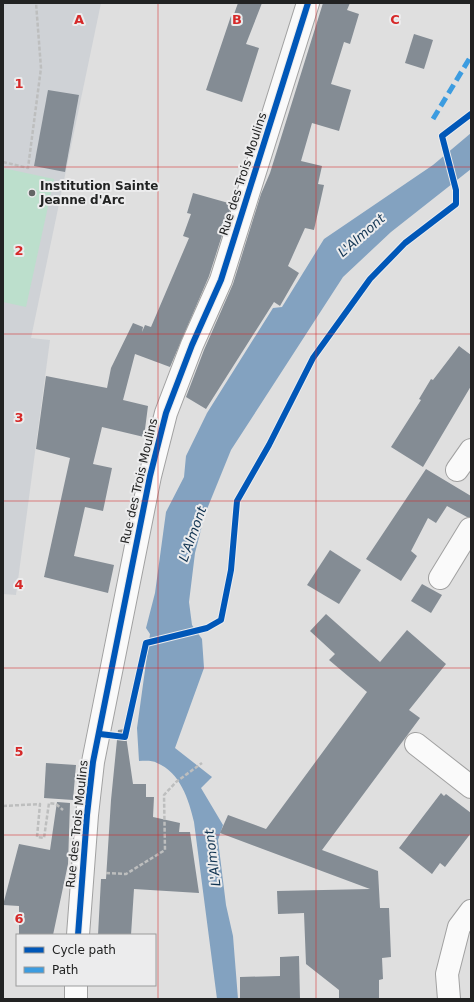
<svg xmlns="http://www.w3.org/2000/svg" width="474" height="1002" font-family="'DejaVu Sans',sans-serif">
<rect width="100%" height="100%" fill="#dfdfdf"/>
<polygon fill="#cfd2d6" points="3,3 101,3 31,338 50,340 16,595 3,594"/>
<polygon fill="#bcdfcc" points="3,168 54,179 26,307 3,302"/>
<path fill="#83a2c0" d="M 471,133 L 471,169 L 391,232 L 343,277 L 231,450 L 205,514 L 195,553 L 189,602 L 192,625 L 202,639 L 204,668 L 175,748 L 212,777 L 201,788 L 223,825 L 218,840 L 226,905 L 233,936 L 238,999 L 217,999 L 194,822 C 189,800 180,772 157,763 C 152,760 144,761 139,761 L 137,728 L 150,634 L 146,628 L 155,593 L 166,512 L 184,477 L 186,456 L 207,413 L 273,308 L 282,307 L 324,239 L 433,165 Z"/>
<g fill="#848c94">
<polygon points="238,3 262,3 246,44 259,48 242,102 206,90 231,16 233,17"/>
<polygon points="323,3 350,3 347,10 359,14 350,44 344,42 331,84 351,90 339,131 312,123 301,161 322,166 318,184 324,185 314,230 305,228 288,266 299,273 280,306 274,302 206,409 186,397 204,350 233,284 261,194 270,173"/>
<polygon points="414,34 433,40 424,69 405,63"/>
<polygon points="48,90 79,95 65,172 34,166"/>
<polygon points="193,193 232,204 209,276 170,367 135,354 123,400 148,406 144,437 102,427 93,464 112,468 103,511 85,507 74,556 114,565 108,593 44,577 70,458 36,449 46,376 107,388 111,368 133,323 143,327 142,332 145,325 151,327 189,238 183,236 191,214 187,213"/>
<polygon points="459,346 471,355 471,386 423,467 391,447 421,400 419,399 431,379 433,380"/>
<polygon points="426,469 471,496 471,517 467,517 447,506 436,523 428,518 411,551 417,556 401,581 366,559"/>
<polygon points="330,550 361,570 339,604 307,585"/>
<polygon points="422,584 442,595 431,613 411,601"/>
<polygon points="326,614 380,662 407,630 446,664 409,710 420,718 322,850 378,871 380,908 389,908 391,957 382,958 383,979 379,980 379,999 339,999 339,990 306,964 304,913 278,914 277,891 370,889 220,833 228,815 266,829 367,692 329,660 335,654 310,631"/>
<polygon points="125,729 133,784 146,784 146,797 154,797 153,817 180,823 179,832 190,832 199,893 134,889 131,935 98,935 101,879 106,879 111,800 118,730"/>
<polygon points="46,763 76,765 73,800 44,798"/>
<polygon points="441,793 444,796 446,794 471,813 471,833 445,867 440,863 432,874 399,848"/>
<polygon points="57,802 70,803 68,864 53,935 19,935 19,906 3,905 19,844 50,850"/>
<polygon points="299,956 300,999 240,999 240,977 280,976 280,957"/>
</g>
<g fill="none" stroke-linecap="round" stroke-linejoin="round">
<defs>
<g id="minor">
<polyline points="457,470 471,450"/>
<polyline points="440,578 470,529"/>
<polyline points="416,744 471,787"/>
<polyline points="78,935 87,815 93,762 150,476 166,413 192,345 221,280 308,3"/>
<polyline points="76,999 76,985"/>
<polyline points="449,999 447,974 459,927 471,911"/>
</g>
</defs>
<use href="#minor" stroke="#a1a1a1" stroke-width="24"/>
<g stroke="#bdbebe" stroke-width="2.5" stroke-dasharray="4 2" stroke-linecap="butt">
<polyline points="3,162 28,168 41,68 36,3"/>
<polyline points="3,806 40,804 37,837 44,838 49,803 56,804 63,810"/>
<polyline points="106,873 126,874 165,850 164,795 176,782 202,763"/>
</g>
<use href="#minor" stroke="#fafafa" stroke-width="22"/>
<polyline stroke="#3c9ce0" stroke-width="5" stroke-dasharray="10 5" stroke-linecap="butt" points="433,119 471,56"/>
<defs>
<g id="cycleway">
<polyline points="100,734 125,737 146,643 207,628 221,620 231,570 237,501 269,445 313,358 370,279 405,243 456,204 456,190 442,136 471,114"/>
<polyline points="78,935 87,815 93,762 150,476 166,413 192,345 221,280 308,3"/>
</g>
</defs>
<use href="#cycleway" stroke="#ececed" stroke-width="8"/>
<use href="#cycleway" stroke="#0057b8" stroke-width="6"/>
</g>
<path fill="none" stroke="#d62828" stroke-width="1" stroke-opacity="0.55" d="M 158,3 L 158,999M 316,3 L 316,999M 3,167 L 471,167M 3,334 L 471,334M 3,501 L 471,501M 3,668 L 471,668M 3,835 L 471,835"/>
<circle fill="#646565" stroke="#ececed" stroke-width="1.5" cx="32" cy="193" r="4"/>
<g text-anchor="middle" stroke-width="4" stroke-linejoin="round" paint-order="stroke">
<g font-size="12" fill="#222323" stroke="#ececed">
<text transform="translate(243 174) rotate(-72)" y="4">Rue des Trois Moulins</text>
<text transform="translate(139 481) rotate(-77)" y="4">Rue des Trois Moulins</text>
<text transform="translate(77 824) rotate(-84)" y="4">Rue des Trois Moulins</text>
</g>
<g font-size="12" font-weight="bold" fill="#222323" stroke="#ececed" text-anchor="start">
<text x="40" y="190">Institution Sainte<tspan x="40" dy="14">Jeanne d'Arc</tspan></text>
</g>
<g font-size="13" font-style="italic" fill="#103351" stroke="#ececed">
<text transform="translate(361 235) rotate(-41)" y="5">L'Almont</text>
<text transform="translate(192 534) rotate(-70)" y="5">L'Almont</text>
<text transform="translate(212 858) rotate(-97)" y="5">L'Almont</text>
</g>
</g>
<g font-size="13" text-anchor="middle" font-weight="bold" fill="#d62828" stroke="#ececed" stroke-width="4" stroke-linejoin="round" paint-order="stroke">
<text x="79" y="24">A</text>
<text x="237" y="24">B</text>
<text x="395" y="24">C</text>
<text x="19" y="88">1</text>
<text x="19" y="255">2</text>
<text x="19" y="422">3</text>
<text x="19" y="589">4</text>
<text x="19" y="756">5</text>
<text x="19" y="923">6</text>
</g>
<rect width="474" height="1002" fill="none" stroke="#222323" stroke-width="8"/>
<rect x="16" y="934" width="140" height="52" fill="#ececed" stroke="#9b9c9c"/>
<rect x="24" y="947" width="20" height="6" fill="#0057b8" stroke="#9b9c9c"/>
<text x="52" y="954" font-size="12" fill="#222323">Cycle path</text>
<rect x="24" y="967" width="20" height="6" fill="#3c9ce0" stroke="#9b9c9c"/>
<text x="52" y="974" font-size="12" fill="#222323">Path</text>
</svg>
